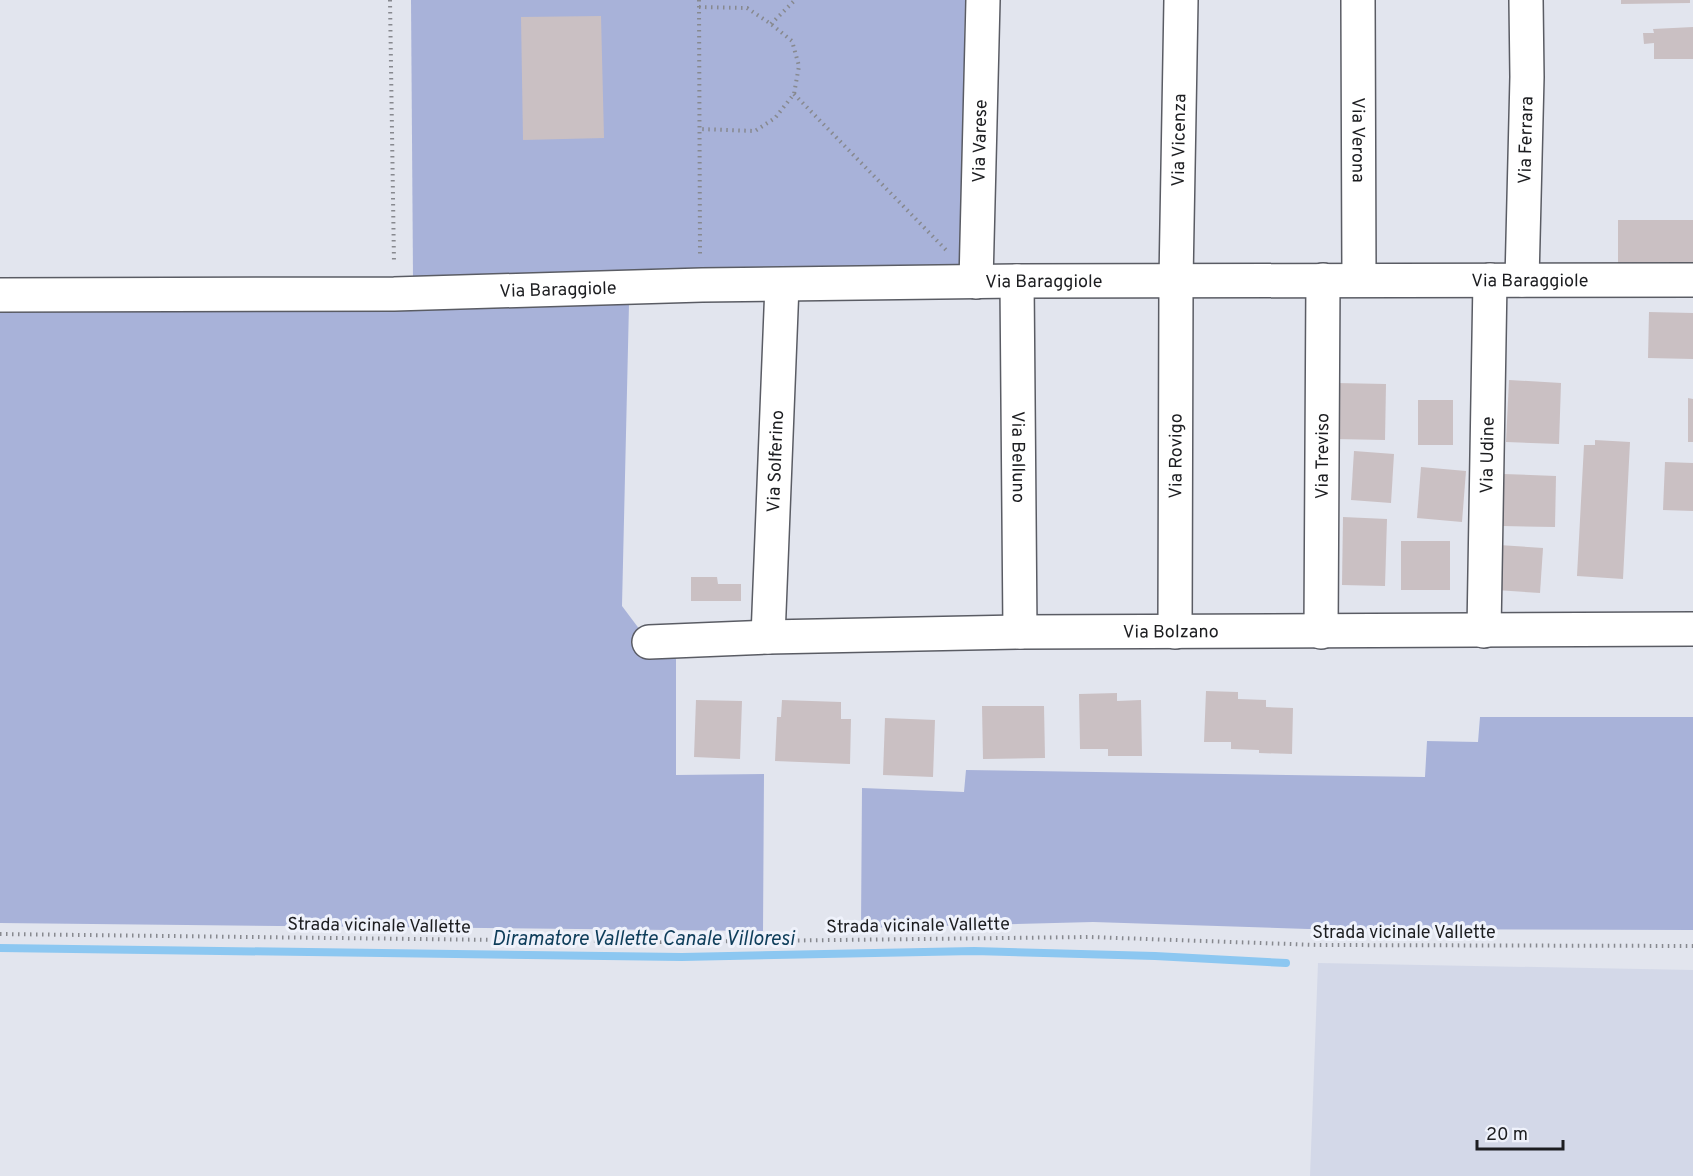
<svg xmlns="http://www.w3.org/2000/svg" width="1693" height="1176" font-family="Overpass,sans-serif">
<rect width="100%" height="100%" fill="#e2e5ee"/>
<polygon fill="#d3d8e8" points="1318,963 1693,970 1693,1176 1310,1176"/>
<g fill="#a8b2d9">
<polygon points="411,0 965,0 961,266 413,277"/>
<polygon points="629,304 622,606 649,642 676,640 676,775 764,774 763,931 0,923 0,308"/>
<polygon points="1480,717 1693,717 1693,930 1308,929 1093,922 861,928 862,788 964,792 966,770 1425,777 1427,741 1478,742"/>
</g>
<g fill="none" stroke-linecap="round" stroke-linejoin="round">
<polyline stroke="#8cc7f1" stroke-width="8" points="0,948 682,957 974,951 1155,956 1286,963"/>
</g>
<g fill="#cac0c3">
<polygon points="1621,0 1690,0 1690,3 1621,4"/>
<polygon points="601,16 604,138 523,140 521,17"/>
<polygon points="1693,27 1693,59 1654,59 1654,43 1644,44 1643,33 1654,33 1653,29"/>
<rect x="1618" y="220" width="75" height="45"/>
<polygon points="1649,312 1693,313 1693,359 1648,358"/>
<polygon points="1509,380 1561,383 1559,444 1506,442"/>
<polygon points="1336,383 1386,384 1385,440 1334,439"/>
<polygon points="1688,398 1693,399 1693,442 1688,442"/>
<rect x="1418" y="400" width="35" height="45"/>
<polygon points="1595,440 1630,442 1623,579 1577,576 1584,445 1595,445"/>
<polygon points="1354,451 1394,454 1391,503 1351,500"/>
<polygon points="1665,462 1693,463 1693,511 1663,510"/>
<polygon points="1421,467 1466,471 1462,522 1417,518"/>
<polygon points="1503,474 1556,476 1555,527 1502,526"/>
<polygon points="1343,517 1387,519 1385,586 1342,585"/>
<rect x="1401" y="541" width="49" height="49"/>
<polygon points="1499,545 1543,548 1540,593 1496,590"/>
<polygon points="691,577 717,577 718,584 741,584 741,601 691,601"/>
<polygon points="1206,691 1238,692 1238,699 1266,700 1266,707 1293,708 1292,754 1259,753 1259,750 1231,749 1231,742 1204,742"/>
<polygon points="1117,693 1117,701 1141,700 1142,756 1108,756 1108,749 1080,749 1079,694"/>
<polygon points="696,700 742,701 740,759 694,757"/>
<polygon points="782,700 841,702 841,719 851,719 850,764 775,761 777,717 781,717"/>
<polygon points="982,706 1044,706 1045,758 983,759"/>
<polygon points="885,718 935,720 933,777 883,775"/>
</g>
<g fill="none" stroke-linecap="round" stroke-linejoin="round">
<defs>
<g id="minor">
<path id="s1" d="M 1358,0 L 1359,280"/>
<path id="s2" d="M 1522,280 L 1527,77 L 1526,0"/>
<path id="s3" d="M 1017,281 L 1020,632"/>
<path id="s4" d="M 976,282 L 983,0"/>
<path id="s5" d="M 0,295 L 394,294 L 702,285 L 1017,281 L 1693,280"/>
<path id="s6" d="M 1484,631 L 1490,280"/>
<path id="s7" d="M 1175,632 L 1176,281 L 1181,0"/>
<path id="s8" d="M 1321,632 L 1323,280"/>
<path id="s9" d="M 768,637 L 782,285"/>
<path id="s10" d="M 649,642 L 768,637 L 1020,632 L 1693,629"/>
</g>
</defs>
<use href="#minor" stroke="#5a5c64" stroke-width="36"/>
<g stroke="#87898f" stroke-width="4" stroke-dasharray="1.5 4.5" stroke-linecap="butt">
<polyline points="390,0 394,263"/>
<polyline points="699,0 700,254"/>
<polyline points="699,7 747,8 771,24 792,41 799,66 794,94 775,118 755,131 699,129"/>
<polyline points="771,24 795,0"/>
<polyline points="794,94 947,251"/>
<polyline points="0,934 667,942 1089,937 1318,945 1693,946"/>
</g>
<use href="#minor" stroke="#fff" stroke-width="33"/>
</g>
<g text-anchor="middle" stroke-width="6" stroke-linejoin="round" paint-order="stroke">
<g font-size="18" fill="#1c1d20" stroke="#eff2fb">
<text dy="6" stroke="none"><textPath href="#s7" startOffset="492">Via Vicenza</textPath></text>
<text dy="6" stroke="none"><textPath href="#s1" startOffset="140">Via Verona</textPath></text>
<text dy="6" stroke="none"><textPath href="#s2" startOffset="140">Via Ferrara</textPath></text>
<text dy="6" stroke="none"><textPath href="#s4" startOffset="141">Via Varese</textPath></text>
<text dy="6" stroke="none"><textPath href="#s5" startOffset="1530">Via Baraggiole</textPath></text>
<text dy="6" stroke="none"><textPath href="#s5" startOffset="1044">Via Baraggiole</textPath></text>
<text dy="6" stroke="none"><textPath href="#s5" startOffset="558">Via Baraggiole</textPath></text>
<text dy="6" stroke="none"><textPath href="#s7" startOffset="176">Via Rovigo</textPath></text>
<text dy="6" stroke="none"><textPath href="#s8" startOffset="176">Via Treviso</textPath></text>
<text dy="6" stroke="none"><textPath href="#s6" startOffset="176">Via Udine</textPath></text>
<text dy="6" stroke="none"><textPath href="#s3" startOffset="176">Via Belluno</textPath></text>
<text dy="6" stroke="none"><textPath href="#s9" startOffset="176">Via Solferino</textPath></text>
<text dy="6" stroke="none"><textPath href="#s10" startOffset="522">Via Bolzano</textPath></text>
<text transform="translate(379 925) rotate(1)" y="6">Strada vicinale Vallette</text>
<text transform="translate(918 925) rotate(-1)" y="6">Strada vicinale Vallette</text>
<text x="1404" y="938">Strada vicinale Vallette</text>
</g>
<g font-size="20" font-style="italic" fill="#0e3d5a" stroke="#eff2fb">
<text x="643" y="945">Diramatore Vallette Canale Villoresi</text>
</g>
</g>
<path d="M1477 1140v9h86v-9" fill="none" stroke="#1c1d20" stroke-width="3"/>
<text x="1486" y="1140" font-size="18" fill="#1c1d20" stroke="#eff2fb" stroke-width="4.5" paint-order="stroke">20 m</text>
</svg>
